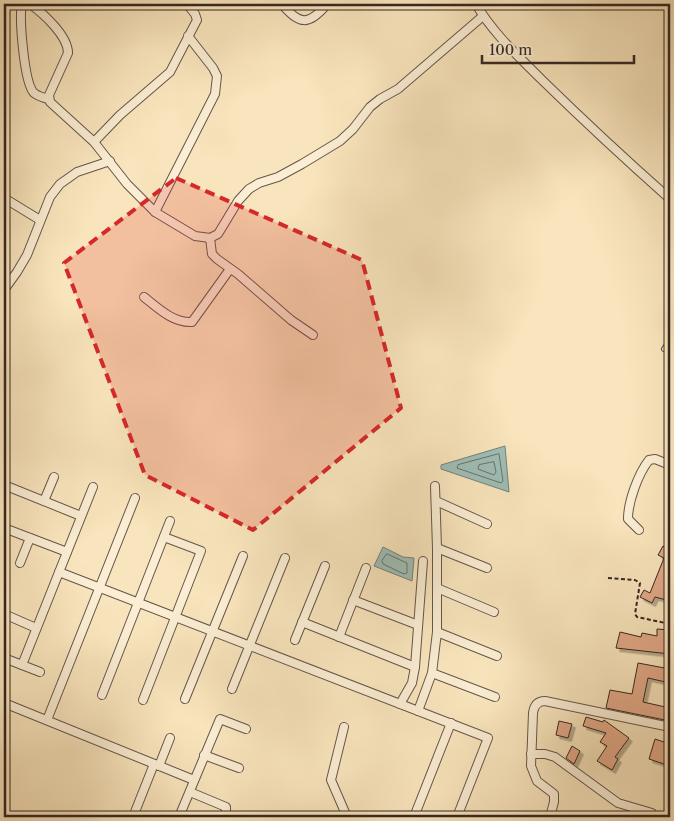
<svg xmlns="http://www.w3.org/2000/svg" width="674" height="821" font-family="'Libre Caslon Text',serif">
<defs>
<filter id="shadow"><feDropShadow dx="3.5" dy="3.5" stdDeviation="0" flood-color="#0004"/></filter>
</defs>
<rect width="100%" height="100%" fill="#f9e5bd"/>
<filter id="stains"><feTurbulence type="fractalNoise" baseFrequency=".004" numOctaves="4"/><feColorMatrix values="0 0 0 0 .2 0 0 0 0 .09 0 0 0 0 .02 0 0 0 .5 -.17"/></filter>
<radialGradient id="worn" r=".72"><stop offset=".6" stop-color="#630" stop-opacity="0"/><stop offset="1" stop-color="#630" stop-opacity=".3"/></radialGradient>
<g fill="#9fbeb7" stroke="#74827b">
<polygon points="505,446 509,492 441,469 441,465"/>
<polygon points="383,547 403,557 414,558 412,581 374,566"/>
</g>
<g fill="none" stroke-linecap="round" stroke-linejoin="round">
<g stroke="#6a726c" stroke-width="1">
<polygon points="499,454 503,481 501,483 457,468 458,465"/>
<polygon points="494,462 496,472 494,475 478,469 479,465"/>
<polygon points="387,554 407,563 407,573 404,574 383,564 382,561"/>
</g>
</g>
<g fill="#e2a988" stroke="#342722" filter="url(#shadow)">
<polygon points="670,542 670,601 655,597 652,603 640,597 644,590 650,593 664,558 658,555 663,546 667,548"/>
<polygon points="657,629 670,630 670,654 616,648 620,632 641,637 642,633 657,636"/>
<polygon points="638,663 670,669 670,683 648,678 643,702 670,708 670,721 606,708 610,690 632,694"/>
<polygon points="586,717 603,722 604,720 629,738 615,757 618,759 612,770 597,761 607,746 600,742 606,733 583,726"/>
<polygon points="559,721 572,724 568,738 556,735"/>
<polygon points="655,739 670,744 670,755 667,765 649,759"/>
<polygon points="572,746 580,751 574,764 566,758"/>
</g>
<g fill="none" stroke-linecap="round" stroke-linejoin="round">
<defs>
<polyline id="lane" points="664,349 670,340"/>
<g id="street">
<path d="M 22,4 C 19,18 24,83 34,93 C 38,96 44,98 49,99"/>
<path d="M 30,4 C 44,14 68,36 68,53 L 49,95 L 50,102 L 94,142 L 127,184 L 155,212 L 195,236 L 210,238 L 218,234 L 238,201 L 249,189 L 259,183 L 278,177 L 302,164 L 340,141 L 353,129 L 370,107 L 380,99 L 398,89 L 483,16"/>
<path d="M 282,4 C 299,25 309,26 327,4"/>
<path d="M 476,4 C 492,32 518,56 541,79 C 583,120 626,160 670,199"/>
<polyline points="94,142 120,115 170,72 197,20 195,14 187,4"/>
<polyline points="4,198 40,220"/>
<polyline points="155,212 215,94 217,76 213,68 188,36"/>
<polyline points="210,238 212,254 217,259 238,274 291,320 313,335"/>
<polyline points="4,290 17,272 27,255 50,197 60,184 77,172 110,161"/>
<path d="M 144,297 C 158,308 173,323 192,322 L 230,269"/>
<polyline points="4,485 81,516"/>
<polyline points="44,501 54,477"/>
<polyline points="436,501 487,524"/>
<polyline points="4,528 67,552"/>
<path d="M 639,530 L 628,519 C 628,502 638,474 649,460 L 655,459 L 670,465"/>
<polyline points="437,548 487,568"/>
<polyline points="20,563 30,538"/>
<polyline points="59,572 488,738 457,817"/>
<polyline points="437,588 494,612"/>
<polyline points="353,600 418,625"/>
<polyline points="4,614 36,628"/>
<polyline points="302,622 415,667"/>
<polyline points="437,632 497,656"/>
<polyline points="339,637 366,568"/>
<polyline points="295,640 325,566"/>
<polyline points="4,658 40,672"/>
<polyline points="22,665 93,487"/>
<polyline points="432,673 495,697"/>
<polyline points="232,689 285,558"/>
<polyline points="102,695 170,521"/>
<polyline points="185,699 243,556"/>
<polyline points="143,700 201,551 164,537"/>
<polyline points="4,703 194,780"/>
<polyline points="400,704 412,683 415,667 423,561"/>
<polyline points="418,711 432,673 437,632 437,548 435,486"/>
<polyline points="47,720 135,498"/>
<polyline points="344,727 331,780 347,817"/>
<polyline points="531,754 545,754 555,757 618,803 652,813 653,817"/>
<polyline points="204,755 239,768"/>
<polyline points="159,766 170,738"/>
<polyline points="190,792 226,807 226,817"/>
<polyline points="133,817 154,764"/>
<polyline points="179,817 220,719 246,729"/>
<polyline points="414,817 451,723"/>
<path d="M 550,817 L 554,802 L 554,794 L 537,781 L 531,766 L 533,713 C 534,706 537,701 545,701 L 670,727"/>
</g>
</defs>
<use href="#lane" stroke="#655649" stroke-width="6"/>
<use href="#street" stroke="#655649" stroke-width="10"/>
<polyline stroke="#342722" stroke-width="2" stroke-dasharray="4 2.5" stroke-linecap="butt" points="608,578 635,580 640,583 635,614 637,617 670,624"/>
<use href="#lane" stroke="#fbeed4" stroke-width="4"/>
<use href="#street" stroke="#fbeed4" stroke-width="8"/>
</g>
<path fill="#d62828" fill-opacity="0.2" stroke="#d62828" stroke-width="4" stroke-dasharray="10 6" stroke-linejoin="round" d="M 176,178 L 362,260 L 401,408 L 253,530 L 145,475 L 64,263 Z"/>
<rect width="674" height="821" fill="none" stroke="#f9e5bd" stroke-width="20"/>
<rect x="5" y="5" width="664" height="811" fill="none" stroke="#342722" stroke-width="2.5"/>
<rect x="10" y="10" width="654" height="801" fill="none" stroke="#342722"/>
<path d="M482 55v8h152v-8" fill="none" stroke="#342722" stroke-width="2.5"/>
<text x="489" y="55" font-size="15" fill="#342722" stroke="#fbeed4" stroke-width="4" paint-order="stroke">100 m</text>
<rect width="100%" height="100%" filter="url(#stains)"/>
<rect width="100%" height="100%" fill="url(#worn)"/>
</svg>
